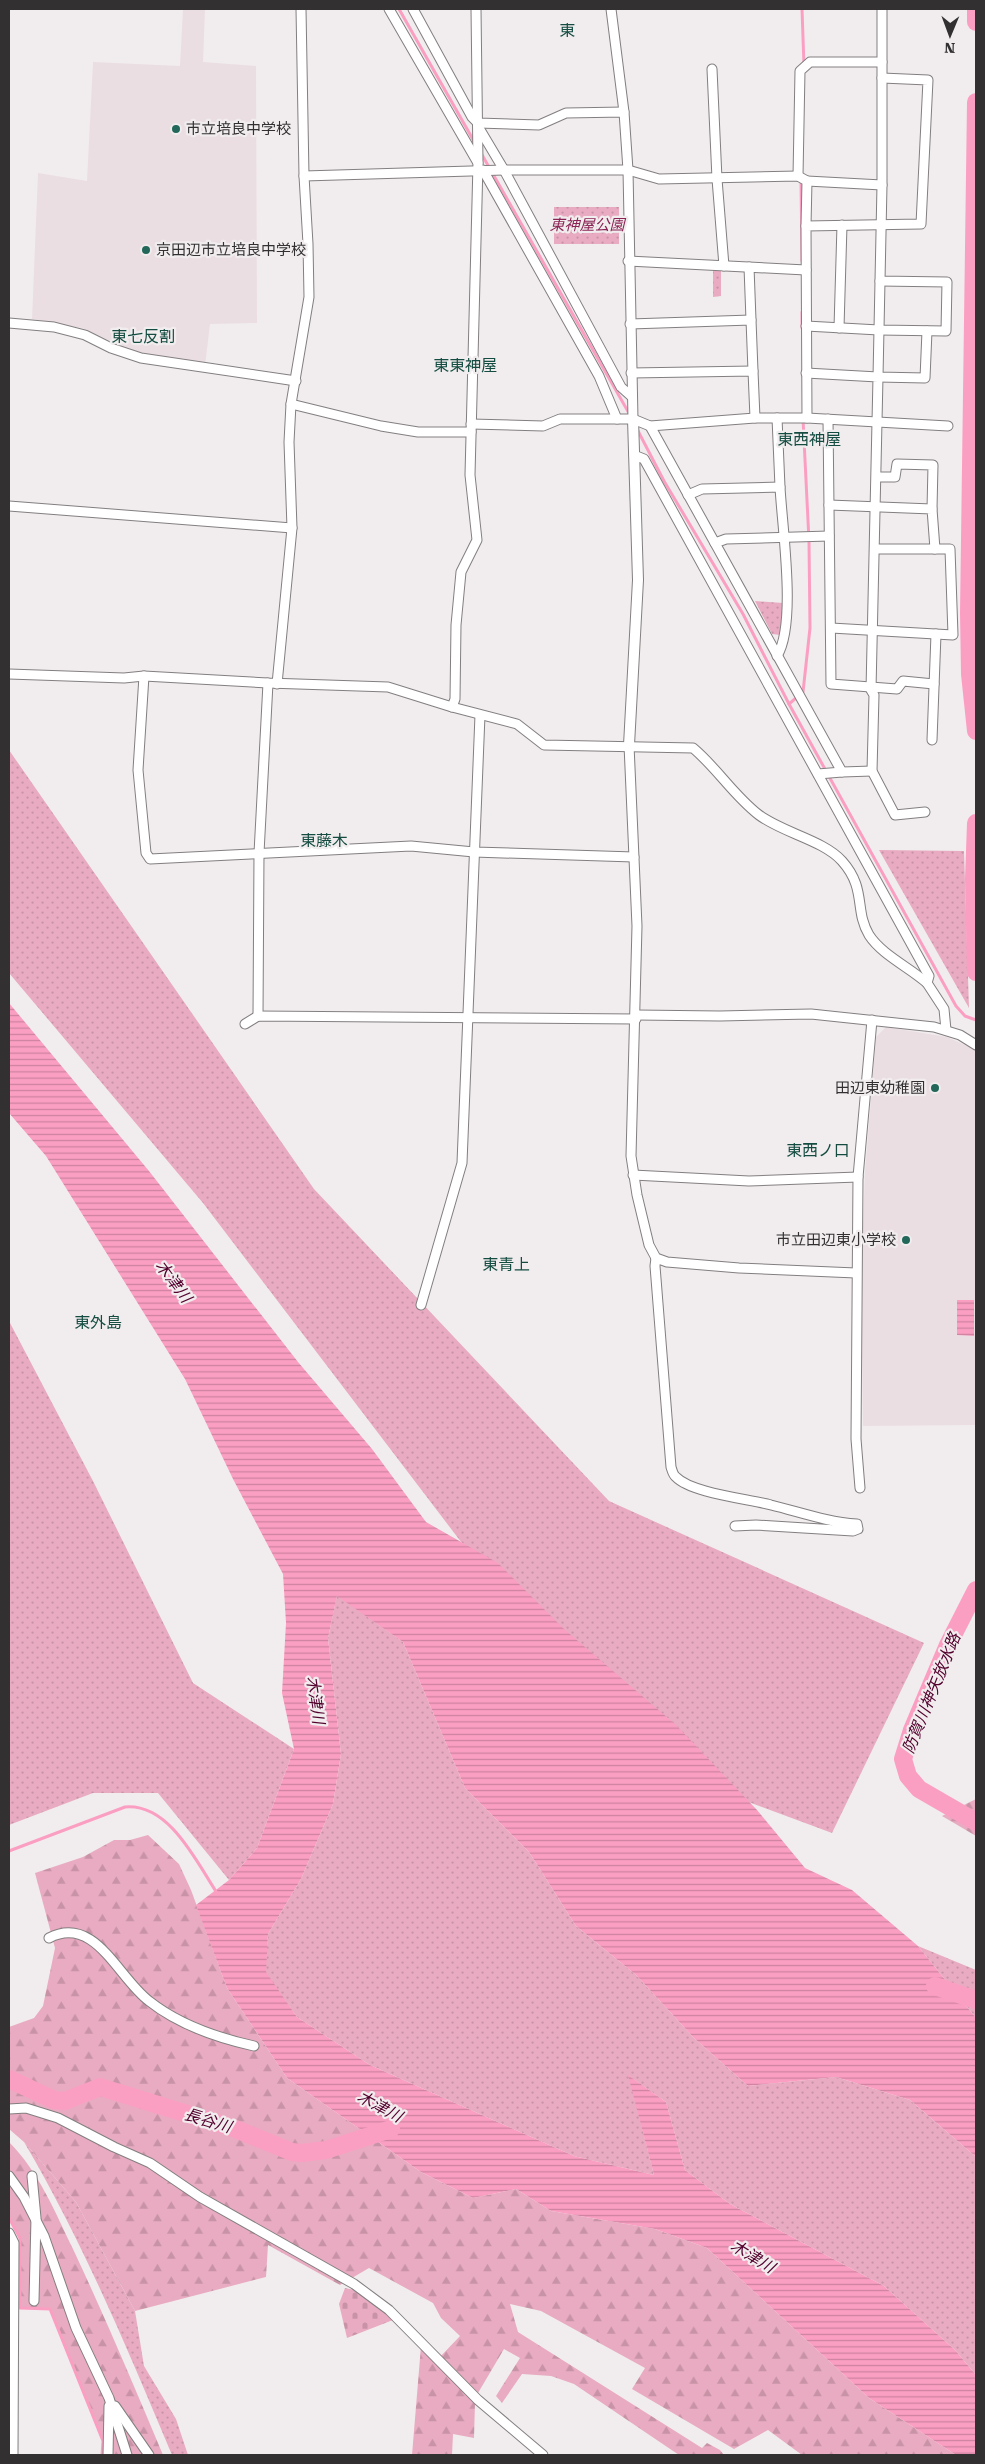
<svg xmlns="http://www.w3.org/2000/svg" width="985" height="2464" font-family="'Roboto Serif','Noto Sans JP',serif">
<defs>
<pattern id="grass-dots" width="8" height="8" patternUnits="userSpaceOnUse" patternTransform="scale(1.25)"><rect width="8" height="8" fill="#e9abc1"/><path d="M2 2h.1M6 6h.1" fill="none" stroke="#c893a6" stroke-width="1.8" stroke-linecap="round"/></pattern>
<pattern id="forest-firs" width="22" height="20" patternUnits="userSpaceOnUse" patternTransform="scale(1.25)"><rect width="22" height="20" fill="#e9abc1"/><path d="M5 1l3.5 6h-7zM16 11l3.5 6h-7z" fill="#c893a6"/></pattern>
<pattern id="cemetery-stones" width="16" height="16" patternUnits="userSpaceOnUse" patternTransform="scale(1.25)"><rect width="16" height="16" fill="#e9abc1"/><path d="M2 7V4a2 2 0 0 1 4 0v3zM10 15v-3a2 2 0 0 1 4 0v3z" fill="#c893a6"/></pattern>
<pattern id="water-rules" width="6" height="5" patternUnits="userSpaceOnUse" patternTransform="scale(1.25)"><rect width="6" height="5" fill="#fb9fc2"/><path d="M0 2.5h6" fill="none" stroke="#cc829e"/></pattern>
</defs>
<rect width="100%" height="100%" fill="#f1edee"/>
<g fill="#ebdee2">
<polygon points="183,9 205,9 203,62 256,66 257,323 210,324 205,366 139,354 82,328 32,319 38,173 87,181 93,62 180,66"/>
<polygon points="886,1027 947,1037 976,1050 976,1425 863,1426 861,1277 865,1172 876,1037"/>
</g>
<g fill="url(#grass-dots)">
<rect x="554" y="207" width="65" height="37"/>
<polygon points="713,267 721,267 721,296 713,297"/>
<polygon points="755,601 783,603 780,635 772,634"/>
<polygon points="9,750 314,1189 609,1501 924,1643 832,1833 624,1756 203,1203 9,973"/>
<polygon points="879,850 964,851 969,1008"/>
<polygon points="9,1321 93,1481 193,1683 294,1749 257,1848 229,1880 158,1793 93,1793 9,1825"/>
<polygon points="337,1595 403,1642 465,1788 529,1852 576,1926 636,1975 694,2038 748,2086 836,2077 910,2100 976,2157 976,2375 955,2350 884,2286 730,2204 685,2170 666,2102 629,2076 654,2175 574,2156 370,2065 297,2017 265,1972 268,1934 301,1879 333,1804 341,1754 328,1638"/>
<polygon points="918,1946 976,1970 976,2018"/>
<path d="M 24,2142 L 76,2202 L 135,2311 L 144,2366 L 176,2419 L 188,2455 L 172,2455 C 127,2348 83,2242 24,2142 Z"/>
</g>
<g fill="url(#forest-firs)">
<polygon points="976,1799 976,1836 942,1816"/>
<polygon points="148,1835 179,1864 191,1890 227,1988 287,2078 421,2172 473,2198 516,2189 551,2211 655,2229 707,2248 869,2398 956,2455 802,2455 768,2430 734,2449 632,2389 645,2368 541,2311 510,2304 518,2332 702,2448 707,2443 720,2450 724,2455 679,2455 574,2384 551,2376 522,2374 502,2403 496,2396 520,2358 504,2349 478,2393 439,2358 460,2336 441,2318 433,2303 369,2268 340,2285 268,2245 266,2277 135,2311 76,2202 24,2142 9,2129 9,2027 34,2018 43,2006 55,1948 35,1873 83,1857 114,1840 130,1840"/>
<path d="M 9,2142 C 39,2172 55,2212 73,2249 C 105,2317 134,2386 163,2455 L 102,2455 L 103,2441 L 50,2309 L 20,2308 L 20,2238 L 9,2218 Z"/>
<polygon points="421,2346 475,2402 474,2438 453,2434 452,2455 412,2455"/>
</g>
<path fill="url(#cemetery-stones)" d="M 345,2288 C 363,2291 383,2304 393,2320 L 347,2338 L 339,2304 Z"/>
<g fill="url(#water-rules)">
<polygon points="9,1003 149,1171 298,1362 372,1449 426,1522 498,1563 564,1629 676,1725 757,1810 805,1868 852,1890 918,1946 976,2018 976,2157 910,2100 836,2077 748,2086 694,2038 636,1975 576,1926 529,1852 465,1788 403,1642 337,1596 328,1638 341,1754 333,1804 301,1879 268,1934 266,1972 297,2017 370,2065 574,2156 654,2175 628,2075 666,2102 685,2170 730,2204 884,2286 955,2350 976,2375 976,2455 956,2455 869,2398 707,2248 655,2229 551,2211 516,2189 473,2198 421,2172 287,2078 227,1988 196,1905 229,1880 257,1848 294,1749 282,1693 286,1623 283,1574 233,1479 185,1379 46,1156 9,1113"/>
<polygon points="957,1300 974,1300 974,1336 957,1335"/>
</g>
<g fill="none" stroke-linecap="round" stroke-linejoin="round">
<g stroke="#fb9fc2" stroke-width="3">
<polyline points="399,9 475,143"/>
<polyline points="802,9 804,66"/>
<polyline points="481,153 630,415"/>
<polyline points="801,179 802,261"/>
<polyline points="802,312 802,328"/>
<polyline points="637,429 664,481 743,614 789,704 956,1006 965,1016 976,1020"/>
<polyline points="789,704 803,692 810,628 809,541 803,419"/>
<path d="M 9,1851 L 125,1807 C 169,1803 196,1861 217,1893"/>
<polyline points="9,2218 20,2238 20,2308 50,2309 103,2441 102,2455"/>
</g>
<g stroke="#fb9fc2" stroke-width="18">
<polyline points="976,9 976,22"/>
<polyline points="976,102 969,613 970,674 976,731"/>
<polyline points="976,823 974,879 976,972"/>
<polyline points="976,1590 948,1645 912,1730 903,1759 908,1776 919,1789 976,1822"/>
<polyline points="935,1986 976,2000"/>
<polyline points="9,2079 54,2100 65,2101 100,2087 233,2128 292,2152 302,2153 326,2150 391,2129"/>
</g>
<defs>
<g id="minor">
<polyline points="389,9 478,163 470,475 477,540 461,572 456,625 455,699 452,707"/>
<polyline points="413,9 472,117 478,123 539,125 566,113 624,112 628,170 633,419"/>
<polyline points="476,9 478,163"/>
<polyline points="611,9 624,112"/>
<polyline points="712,69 717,179 724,266"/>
<polyline points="479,128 504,170 621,387 631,396"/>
<polyline points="483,170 599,376 617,419 633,419 650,426 755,418 807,418 948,426"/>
<polyline points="304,176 504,170 628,170 659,179 798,176 807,181 806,226"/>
<polyline points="798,176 800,71 810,62 882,62"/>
<polyline points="807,181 882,185 882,9"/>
<polyline points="628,261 806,270"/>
<polyline points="749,267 751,320"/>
<polyline points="880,281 878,377 925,378 927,331"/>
<polyline points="9,323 54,327 85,335 111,348 141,358 296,381"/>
<polyline points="630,324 751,320 753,371"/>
<polyline points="806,326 879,330 946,331 947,282 880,281 882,185"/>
<polyline points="839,328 842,225"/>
<polyline points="631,373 753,371 755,418"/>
<polyline points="806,373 878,377 871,690 874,695 872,771 895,815 925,812"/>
<polyline points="291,404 381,426 418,432 471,432"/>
<polyline points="777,418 780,487"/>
<polyline points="807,418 806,226 921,224 928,80 882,78"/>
<polyline points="828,419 831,684 897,689 903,681 934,684"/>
<polyline points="471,424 543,426 560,419 617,419"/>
<polyline points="650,426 842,772 872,771"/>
<polyline points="634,455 644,459 929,976 927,983 944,1009 946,1030"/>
<polyline points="877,477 895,477 897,464 933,465 932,509"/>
<path d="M 688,495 L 702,489 L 780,487 C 782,527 797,624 777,656"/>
<polyline points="829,505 932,509 935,549 875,549"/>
<polyline points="9,506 292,528"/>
<polyline points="715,543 726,539 829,536"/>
<polyline points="831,628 953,635 950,549 935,549"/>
<path d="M 9,674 L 124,678 L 144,676 L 268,683 L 388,687 L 452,707 L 517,724 L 544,745 L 693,748 C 717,768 734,796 759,815 C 783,833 823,840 842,861 C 867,889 854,910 869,935 C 882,955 909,967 927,983"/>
<polyline points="144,676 138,770 146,853 150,859 411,846 474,852 634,857"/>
<polyline points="277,684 292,528 289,442 291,404 309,297 308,244 304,176 301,9"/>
<polyline points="932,740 936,634"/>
<polyline points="629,745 637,926 631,1156 637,1195 649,1245 656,1258 667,1262 739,1268 856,1273"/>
<polyline points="818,774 842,772"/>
<polyline points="636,1015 720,1016 811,1014 934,1027 960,1035 976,1045"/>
<polyline points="258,1016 259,853 268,683"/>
<polyline points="245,1024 258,1016 636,1019"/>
<polyline points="633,1175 749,1181 858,1177"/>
<path d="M 656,1258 L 655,1266 L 671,1467 C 672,1470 673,1475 676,1477 C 691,1493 749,1499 771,1505 C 800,1512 827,1522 857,1524 L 858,1529 L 853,1531 L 756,1525 L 735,1526"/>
<polyline points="421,1305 462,1163 480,715"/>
<polyline points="860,1488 856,1439 858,1177 872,1020"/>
<path d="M 49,1938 C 95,1914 118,1978 149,2001 C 178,2024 218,2038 254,2046"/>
<polyline points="9,2109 26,2108 58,2118 114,2147 150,2163 200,2197 354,2284 389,2310 478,2400 543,2455"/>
<polyline points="9,2176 24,2197 44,2236 76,2328 109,2398 127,2455"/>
<polyline points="32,2176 36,2218 34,2301"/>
<polyline points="9,2233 14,2243 13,2455"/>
<polyline points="115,2406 149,2455"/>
<polyline points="108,2455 109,2406"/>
</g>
<polyline id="tertiary" points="629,745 638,580 633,419"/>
</defs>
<use href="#minor" stroke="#837f80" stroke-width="11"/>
<use href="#tertiary" stroke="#837f80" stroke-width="12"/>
<use href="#minor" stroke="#fff" stroke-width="9"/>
<use href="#tertiary" stroke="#fff" stroke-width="10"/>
</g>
<g fill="#226759" stroke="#f1edee" stroke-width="2">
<circle cx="176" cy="129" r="5"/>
<circle cx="146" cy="250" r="5"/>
<circle cx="935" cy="1088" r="5"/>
<circle cx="906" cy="1240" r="5"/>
</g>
<g text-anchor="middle" stroke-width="4.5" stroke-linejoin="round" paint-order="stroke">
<g font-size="15" fill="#323031" stroke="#f1edee" text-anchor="start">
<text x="186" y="134">市立培良中学校</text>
<text x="156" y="255">京田辺市立培良中学校</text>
<text x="925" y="1093" text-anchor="end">田辺東幼稚園</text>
<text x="896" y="1245" text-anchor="end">市立田辺東小学校</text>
</g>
<g font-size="15" font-style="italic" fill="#8b2354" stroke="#f1edee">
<text x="587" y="230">東神屋公園</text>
</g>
<g font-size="16" fill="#154c41" stroke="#f1edee">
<text x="567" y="36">東</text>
<text x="143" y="342">東七反割</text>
<text x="465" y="371">東東神屋</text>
<text x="809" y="445">東西神屋</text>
<text x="324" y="846">東藤木</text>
<text x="818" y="1156">東西ノ口</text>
<text x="506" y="1270">東青上</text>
<text x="98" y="1328">東外島</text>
</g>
<g font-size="16" font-style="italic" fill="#53012d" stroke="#f1edee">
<text transform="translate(174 1281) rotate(53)" y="6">木津川</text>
<text transform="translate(931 1693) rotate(-68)" y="6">防賀川神矢放水路</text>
<text transform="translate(316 1700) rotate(82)" y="6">木津川</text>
<text transform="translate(380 2106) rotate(28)" y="6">木津川</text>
<text transform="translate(208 2120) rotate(17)" y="6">長谷川</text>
<text transform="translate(753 2256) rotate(31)" y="6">木津川</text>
</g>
</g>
<rect width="985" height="2464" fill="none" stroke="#323031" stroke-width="20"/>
<g transform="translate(950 35) rotate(181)" stroke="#f1edee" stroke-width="4" paint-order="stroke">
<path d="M0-4L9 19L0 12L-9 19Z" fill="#323031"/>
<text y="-8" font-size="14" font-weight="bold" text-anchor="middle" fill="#323031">N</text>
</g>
</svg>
